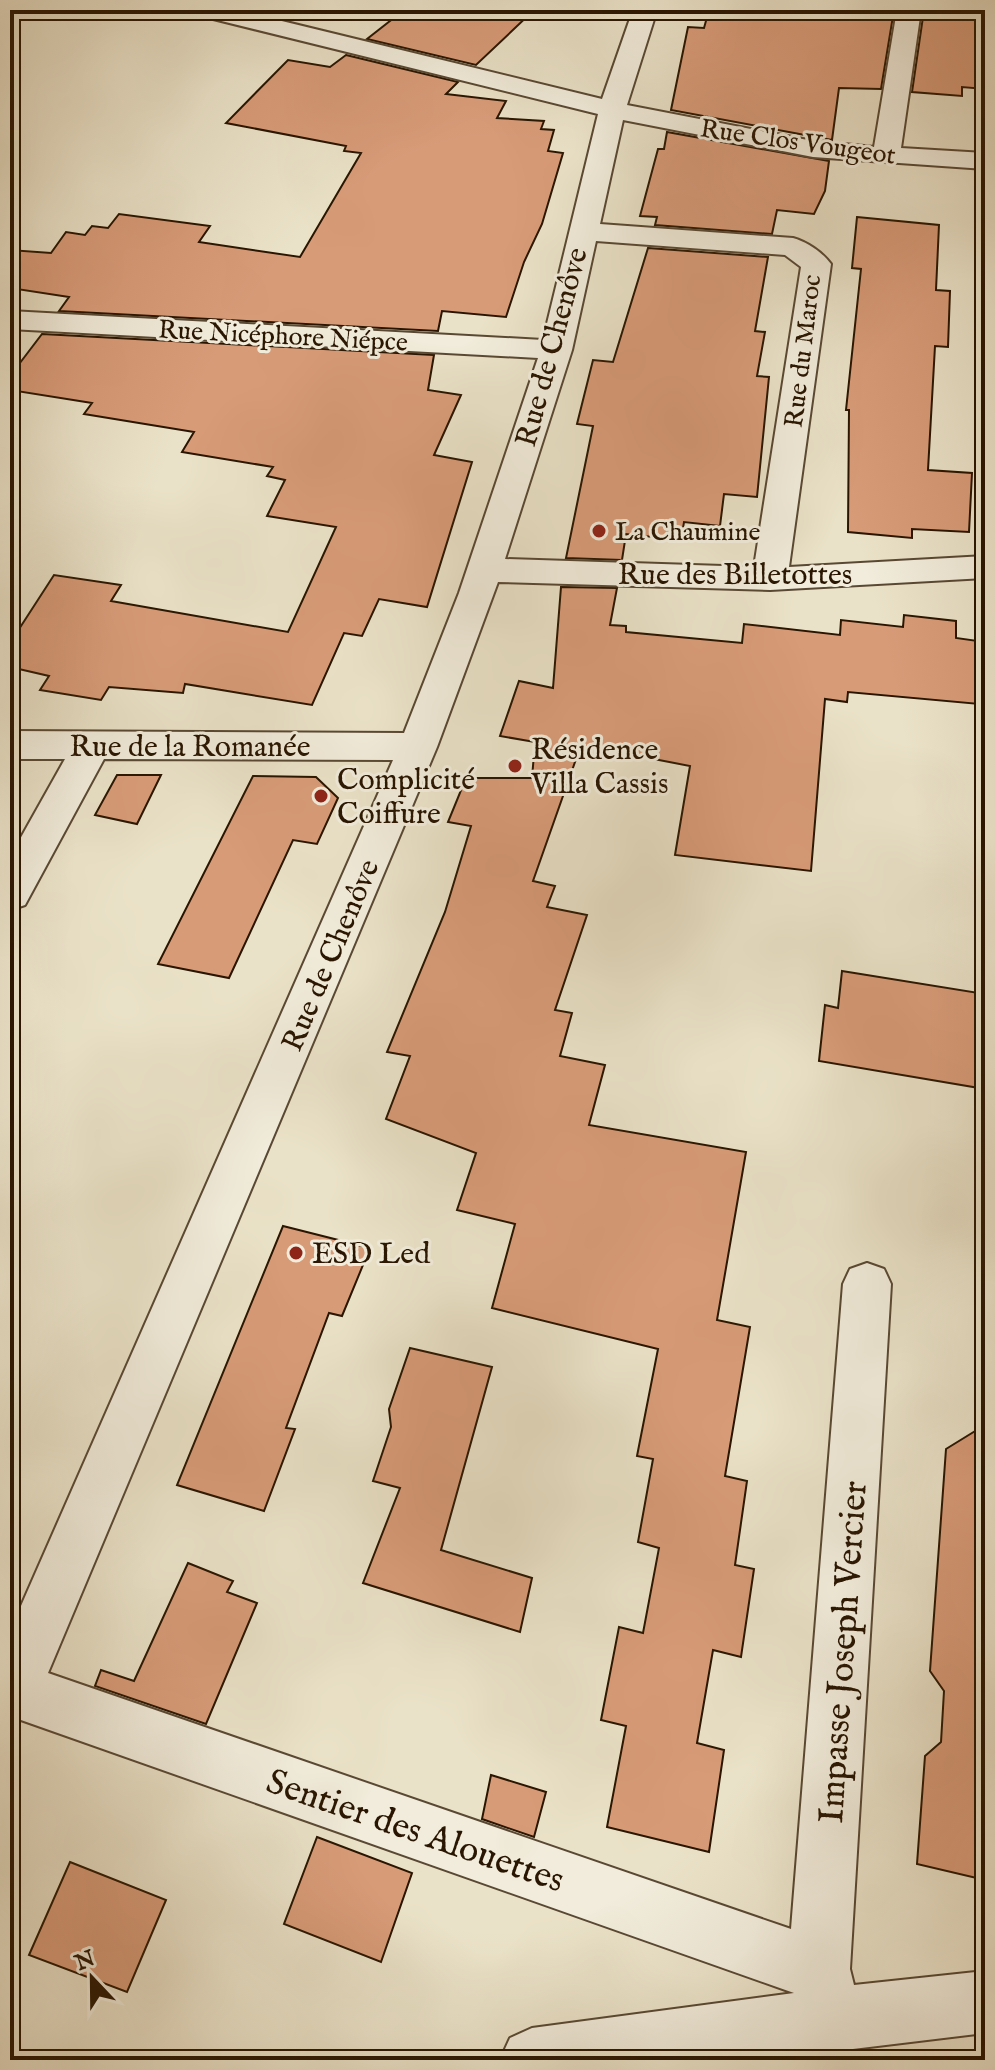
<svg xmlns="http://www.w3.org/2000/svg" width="995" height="2070" font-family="'IM FELL English',serif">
<rect width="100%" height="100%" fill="#eae2c8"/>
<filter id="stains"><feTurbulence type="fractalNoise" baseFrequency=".0025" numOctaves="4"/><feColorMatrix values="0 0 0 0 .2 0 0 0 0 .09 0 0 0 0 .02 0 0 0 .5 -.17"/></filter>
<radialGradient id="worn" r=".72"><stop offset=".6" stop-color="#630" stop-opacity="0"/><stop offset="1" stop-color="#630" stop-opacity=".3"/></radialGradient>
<g fill="#d89b78" stroke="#291501" stroke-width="2">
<polygon points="404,10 534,10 476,65 367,39"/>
<polygon points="709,10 894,10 881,89 839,88 832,140 671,110 688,27 704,28"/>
<polygon points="924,10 985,10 985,89 962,87 962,96 912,92"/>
<polygon points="346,55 458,82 446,94 506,101 497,118 544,121 541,129 554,130 548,151 563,153 542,224 524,262 506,317 442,311 438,331 59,311 69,297 10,288 10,250 51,253 66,232 85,235 92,226 108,228 119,214 210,226 199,242 300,257 361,153 344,151 346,146 226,123 288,60 330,67"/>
<polygon points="667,132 829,161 825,191 814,214 777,210 772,234 655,225 657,217 640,216 658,149 664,149"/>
<polygon points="857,217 939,225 936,290 950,291 948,347 935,346 928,470 972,473 969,532 912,529 912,538 848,532 849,410 846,410 861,269 852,268"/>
<polygon points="648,248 768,257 755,331 765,332 757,376 769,377 757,497 724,494 720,526 684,522 681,540 626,534 622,560 566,558 593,426 577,424 593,360 613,362"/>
<polygon points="42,334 434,355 428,390 461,395 434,455 472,462 427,607 379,599 362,636 344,633 312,705 185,684 183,693 109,687 101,700 40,690 49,676 10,667 10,643 54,575 121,585 111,601 288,632 336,527 267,516 285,480 267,476 273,467 182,452 194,432 84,414 92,403 10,390 10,376"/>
<polygon points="561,587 617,588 610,625 626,626 626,632 742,643 744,624 840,635 841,620 903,627 904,615 956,621 956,638 985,642 985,697 979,697 979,704 848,692 847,702 825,699 811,871 675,855 690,766 581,745 533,881 555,886 547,907 587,915 555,1010 572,1013 560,1056 605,1065 589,1125 746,1152 717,1320 750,1327 725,1476 747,1481 735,1565 754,1569 741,1657 713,1650 697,1743 724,1750 709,1852 607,1827 626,1726 601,1720 619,1627 643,1633 659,1548 638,1542 653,1459 637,1456 658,1349 492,1308 515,1224 457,1210 476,1153 386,1119 410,1056 387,1052 445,912 471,826 448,822 466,778 532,778 535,742 500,736 519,681 553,688"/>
<polygon points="117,775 161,775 137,824 95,815"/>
<polygon points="253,776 316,777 338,798 317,844 293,840 229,978 158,964"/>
<polygon points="842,971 985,994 985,1089 819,1061 825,1005 838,1008"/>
<polygon points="283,1226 370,1248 342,1316 329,1313 286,1428 295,1429 264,1511 177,1485"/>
<polygon points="410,1348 492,1367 441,1550 532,1578 520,1632 363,1583 400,1488 373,1481 391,1427 389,1409"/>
<polygon points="985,1425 985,1880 917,1864 925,1756 941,1742 944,1691 930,1671 946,1449"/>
<polygon points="188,1563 233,1581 227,1592 257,1603 206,1724 95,1686 101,1670 134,1681"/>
<polygon points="491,1775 546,1792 534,1837 482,1819"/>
<polygon points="317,1837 412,1873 381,1962 284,1924"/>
<polygon points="70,1862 166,1900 127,1992 29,1955"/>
</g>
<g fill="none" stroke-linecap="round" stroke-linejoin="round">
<defs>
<path id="minor" d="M 194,10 L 237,10 L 602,99 L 633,10 L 657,10 L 627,105 L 813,141 L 874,147 L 897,10 L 921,10 L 901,148 L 985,153 L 985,169 L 813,157 L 623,120 L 600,224 L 793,238 C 807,242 822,252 831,264 L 789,567 L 985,556 L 985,578 L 770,590 L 498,582 L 437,747 L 48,1673 L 791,1929 L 843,1284 L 850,1269 L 867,1263 L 884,1269 L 891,1284 L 850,1969 L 854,1985 L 985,1971 L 985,2033 L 761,2060 L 500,2060 L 510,2038 L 532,2028 L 794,1993 L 21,1720 L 10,1724 L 10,1631 L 393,760 L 104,759 L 25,905 L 10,910 L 10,857 L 65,759 L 10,759 L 10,731 L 404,733 L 459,593 L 538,358 L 10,329 L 10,311 L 543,340 L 598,114 L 197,15 ZM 596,241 L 785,255 L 801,267 L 754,567 L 505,559 L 572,350 Z"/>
</defs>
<use href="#minor" stroke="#594833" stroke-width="4"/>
<use href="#minor" fill="#f1ecdb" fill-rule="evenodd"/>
</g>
<g fill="#8f2418" stroke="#f1ecdb" stroke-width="3">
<circle cx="599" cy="531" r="8"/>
<circle cx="515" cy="766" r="8"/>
<circle cx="321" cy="796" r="8"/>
<circle cx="296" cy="1253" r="8"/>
</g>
<g text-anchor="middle" stroke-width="6" stroke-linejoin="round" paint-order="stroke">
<g font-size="26" fill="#291501" stroke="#f1ecdb">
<text transform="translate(798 141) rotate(8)" y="9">Rue Clos Vougeot</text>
<text transform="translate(283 335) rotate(3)" y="9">Rue Nicéphore Niépce</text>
<text transform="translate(802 351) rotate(-83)" y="9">Rue du Maroc</text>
</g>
<g font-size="26" fill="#291501" stroke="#f1ecdb" text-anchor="start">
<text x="615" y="540">La Chaumine</text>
</g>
<g font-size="30" fill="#291501" stroke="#f1ecdb">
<text transform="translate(551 347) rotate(-75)" y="10">Rue de Chenôve</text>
<text x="735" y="584">Rue des Billetottes</text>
<text x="190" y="756">Rue de la Romanée</text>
<text transform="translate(330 955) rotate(-67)" y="10">Rue de Chenôve</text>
</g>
<g font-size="30" fill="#291501" stroke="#f1ecdb" text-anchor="start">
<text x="531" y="759">Résidence<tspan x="531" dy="34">Villa Cassis</tspan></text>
<text x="337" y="789">Complicité<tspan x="337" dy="34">Coiffure</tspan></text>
<text x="312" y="1263">ESD Led</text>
</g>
<g font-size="36" fill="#291501" stroke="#f1ecdb">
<text transform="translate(841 1652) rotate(-86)" y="13">Impasse Joseph Vercier</text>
<text transform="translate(416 1829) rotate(19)" y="13">Sentier des Alouettes</text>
</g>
</g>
<rect width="995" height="2070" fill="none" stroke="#eae2c8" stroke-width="40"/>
<rect x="12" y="12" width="971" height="2046" fill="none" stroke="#291501" stroke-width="4"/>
<rect x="20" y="20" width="955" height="2030" fill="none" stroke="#291501" stroke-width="2"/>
<g transform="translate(92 1978) rotate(338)" stroke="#f1ecdb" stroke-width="6" paint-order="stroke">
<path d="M0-6L14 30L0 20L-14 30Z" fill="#291501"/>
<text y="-12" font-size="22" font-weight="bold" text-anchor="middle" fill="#291501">N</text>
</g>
<rect width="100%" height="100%" filter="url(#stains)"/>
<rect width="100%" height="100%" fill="url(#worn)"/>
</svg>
